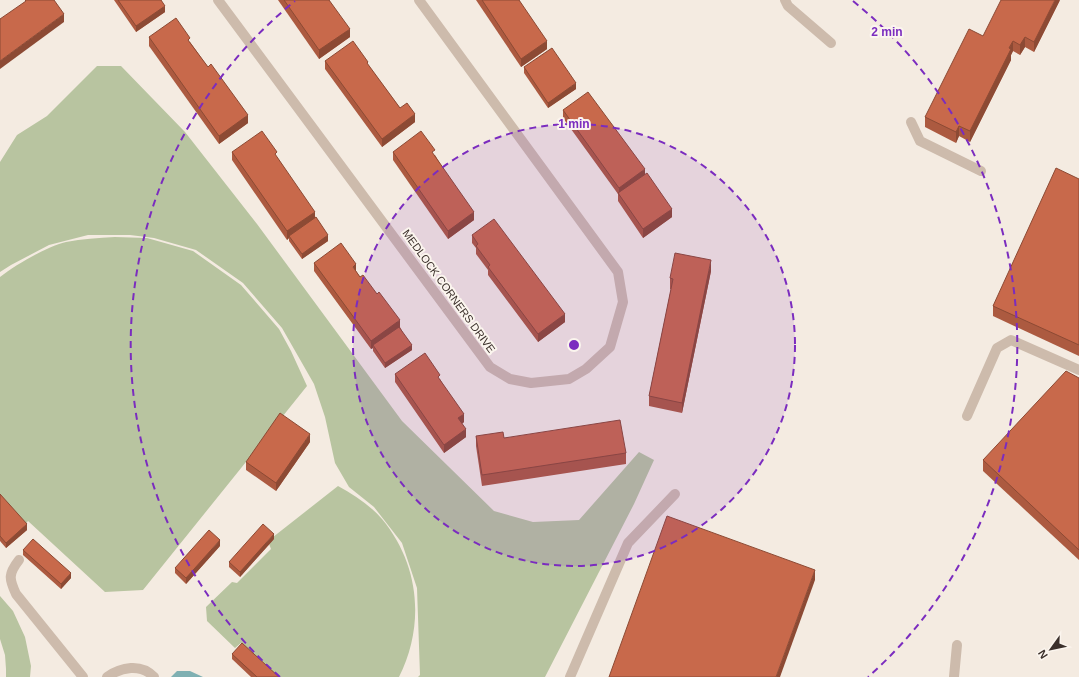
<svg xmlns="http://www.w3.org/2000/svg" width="1079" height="677" font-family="Arial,sans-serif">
<rect width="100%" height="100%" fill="#f4ebe1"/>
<g fill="#b8c4a0">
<polygon points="97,66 121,66 185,132 257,224 402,421 494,511 533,522 579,520 639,452 654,460 634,504 545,677 418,677 420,675 417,588 402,543 374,507 349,487 335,463 325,417 314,384 282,328 243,283 196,250 154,238 130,235 88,235 49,245 11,265 0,272 0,162 17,135 47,116"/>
<path d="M 115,237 L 147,238 L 193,251 L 241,285 L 279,329 L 291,351 L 307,386 L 143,590 L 105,592 L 28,521 L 24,526 L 0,499 L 0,277 C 17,264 46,247 66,242 C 82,239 98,238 115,237 Z"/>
<path d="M 338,486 C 354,495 370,505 382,519 C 420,565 425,625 399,677 L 272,677 L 272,671 L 241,643 L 235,648 L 207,621 L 206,607 L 232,582 L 237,583 L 271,549 L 268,541 Z"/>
<polygon points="0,596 13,611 25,637 31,666 30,677 6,677 6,669 5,655 0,639"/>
</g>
<polygon fill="#7fb0b2" points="177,671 190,671 203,677 171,677"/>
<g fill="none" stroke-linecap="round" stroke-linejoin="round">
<g stroke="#cdbbac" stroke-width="10">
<polyline points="218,0 490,367 510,379 531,383 569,379 586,369 610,347 623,302 618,272 419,0"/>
<polyline points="785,0 788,6 831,43"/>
<polyline points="911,122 920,141 981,171"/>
<polyline points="967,416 997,348 1011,340 1079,370"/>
<path d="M 19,560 C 8,574 9,579 16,594 L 83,677"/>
<path d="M 107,677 C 121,667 141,663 154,677"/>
<polyline points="570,677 628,543 675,494"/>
<polyline points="954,677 957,645"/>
</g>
</g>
<g fill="#ac5a40">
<polygon points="114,0 161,0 165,12 136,32"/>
<polygon points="278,0 329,0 350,37 319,59"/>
<polygon points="476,0 519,0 547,49 521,67"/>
<polygon points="1060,0 1034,52 1025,47 1020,55 1013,51 1011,55 1011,60 970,142 959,136 956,143 925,127 925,117"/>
<polygon points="149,37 190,42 248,123 219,144 149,46"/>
<polygon points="325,61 368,65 400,108 415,122 382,147 325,69"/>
<polygon points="524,67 576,89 548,108 524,73"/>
<polygon points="563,110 645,175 672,217 643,238 618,201 618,194 563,118"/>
<polygon points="232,152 277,157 315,218 328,241 302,259 289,241 289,238 287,240 232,160"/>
<polygon points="393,152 435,155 474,220 448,239 393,160"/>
<polygon points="1079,179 1079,356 993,316 993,306"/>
<polygon points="472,235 565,322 538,342 488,275 488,270 476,254 476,248 472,243"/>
<polygon points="314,263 356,271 360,277 377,294 400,327 412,350 385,368 373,351 373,348 371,349 314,271"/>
<polygon points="711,271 682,413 649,406 649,396 671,289 670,289 670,278"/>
<polygon points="395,374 440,379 464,422 462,424 466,437 444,453 395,382"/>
<polygon points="1079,378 1079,560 983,471 983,460"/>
<polygon points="476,436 504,438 626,453 626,464 482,486 476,446"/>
<polygon points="310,442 276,491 246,470 246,462"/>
<polygon points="0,494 27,530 6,548 0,541"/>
<polygon points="274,539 240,577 229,567 229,562"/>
<polygon points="220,546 186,584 175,573 175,568"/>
<polygon points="23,550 71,578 61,589 23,555"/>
<polygon points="232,654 279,677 251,677 232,659"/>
</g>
<g fill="#8c4a34">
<polygon points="1055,0 1060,0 1034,52 1034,42"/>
<polygon points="165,6 165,12 136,32 136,26"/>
<polygon points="64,14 64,22 0,69 0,61"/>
<polygon points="350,29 350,37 319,59 319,50"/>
<polygon points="1025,37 1025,47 1020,55 1020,45"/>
<polygon points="547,41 547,49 521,67 521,59"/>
<polygon points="1013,41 1013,51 1011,55 1011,60 970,142 970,131"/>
<polygon points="576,83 576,89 548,108 548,103"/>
<polygon points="415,114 415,122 382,147 382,139"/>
<polygon points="248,115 248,123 219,144 219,136"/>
<polygon points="959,126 959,136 956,143 956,132"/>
<polygon points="645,169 645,178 619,196 619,188"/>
<polygon points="672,209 672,217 643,238 643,229"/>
<polygon points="315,212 315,220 289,236 289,238 287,240 287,231"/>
<polygon points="474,212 474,220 448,239 448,231"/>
<polygon points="328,235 328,241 302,259 302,254"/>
<polygon points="711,260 711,271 682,413 682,403"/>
<polygon points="356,264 356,272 353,267"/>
<polygon points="565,314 565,322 538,342 538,334"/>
<polygon points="400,320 400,328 373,345 373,348 371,349 371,341"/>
<polygon points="412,345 412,350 385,368 385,363"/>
<polygon points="464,414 464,422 458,426 458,418"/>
<polygon points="466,429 466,437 444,453 444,445"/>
<polygon points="310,434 310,442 276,491 276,483"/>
<polygon points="27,524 27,530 6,548 6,543"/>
<polygon points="274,534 274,539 240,577 240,572"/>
<polygon points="220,540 220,546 186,584 186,578"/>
<polygon points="815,570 815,580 780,677 776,677"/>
<polygon points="71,573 71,578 61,589 61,584"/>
</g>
<g fill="#c8694b" stroke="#8c4a34">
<polygon points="25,0 54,0 64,14 0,61 0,19 26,1"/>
<polygon points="118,0 161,0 165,6 136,26"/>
<polygon points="284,0 329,0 350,29 319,50"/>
<polygon points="482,0 519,0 547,41 521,59"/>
<polygon points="1001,0 1055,0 1034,42 1025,37 1020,45 1013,41 1009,48 1011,49 970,131 959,126 956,132 925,117 969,29 983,36"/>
<polygon points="176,18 190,38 188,40 208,67 211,64 248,115 219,136 149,37"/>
<polygon points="353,41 368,62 367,63 400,108 407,103 415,114 382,139 325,61"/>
<polygon points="552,48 576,83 548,103 524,67"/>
<polygon points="588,92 645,169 619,188 563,110"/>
<polygon points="262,131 277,152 275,154 315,212 287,231 232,152"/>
<polygon points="421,131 435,150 432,152 474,212 448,231 393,152"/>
<polygon points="1056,168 1079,179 1079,345 993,306"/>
<polygon points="647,173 672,209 643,229 618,193"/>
<polygon points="316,217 328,235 302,254 289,236"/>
<polygon points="494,219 565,314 538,334 488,267 490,265 476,246 478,244 472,235"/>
<polygon points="341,243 356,264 353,267 360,277 363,275 377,294 379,292 400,320 371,341 314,263"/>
<polygon points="675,253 711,260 682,403 649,396 673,279 670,278"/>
<polygon points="399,327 412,345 385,363 373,345"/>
<polygon points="425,353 440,375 438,377 464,414 458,418 466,429 444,445 395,374"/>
<polygon points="1066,371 1079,378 1079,550 983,460"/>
<polygon points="280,413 310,434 276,483 246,462"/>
<polygon points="620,420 626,453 482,475 476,436 503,432 504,438"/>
<polygon points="0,494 27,524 6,543 0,536"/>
<polygon points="667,516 815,570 776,677 609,677"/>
<polygon points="263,524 274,534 240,572 229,562"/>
<polygon points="209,530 220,540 186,578 175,568"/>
<polygon points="33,539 71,573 61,584 23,550"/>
<polygon points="242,643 279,677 257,677 232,654"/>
</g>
<circle cx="574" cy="345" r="221" fill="#7b2cbf" fill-opacity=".12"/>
<g fill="none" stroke="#7b2cbf" stroke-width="2" stroke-dasharray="7 5">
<circle cx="574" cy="345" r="221"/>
<path d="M280 677A443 443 0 0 1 295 1M853 1A443 443 0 0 1 868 677"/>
</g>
<g text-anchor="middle" stroke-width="4" stroke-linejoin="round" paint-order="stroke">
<g font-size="11" fill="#3b302b" stroke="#fbf5ee">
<text transform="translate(449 291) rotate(54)" y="4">MEDLOCK CORNERS DRIVE</text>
</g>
</g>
<circle cx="574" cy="345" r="6" fill="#7b2cbf" stroke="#fbf5ee" stroke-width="2"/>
<g font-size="12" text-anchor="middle" font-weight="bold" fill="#7b2cbf" stroke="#fbf5ee" stroke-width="4" stroke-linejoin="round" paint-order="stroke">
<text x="887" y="36">2 min</text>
<text x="574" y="128">1 min</text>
</g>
<g transform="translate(1051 649) rotate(237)" stroke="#fbf5ee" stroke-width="3" paint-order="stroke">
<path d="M0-3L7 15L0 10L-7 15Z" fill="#3b302b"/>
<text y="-6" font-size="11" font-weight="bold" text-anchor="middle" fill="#3b302b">N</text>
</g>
</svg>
